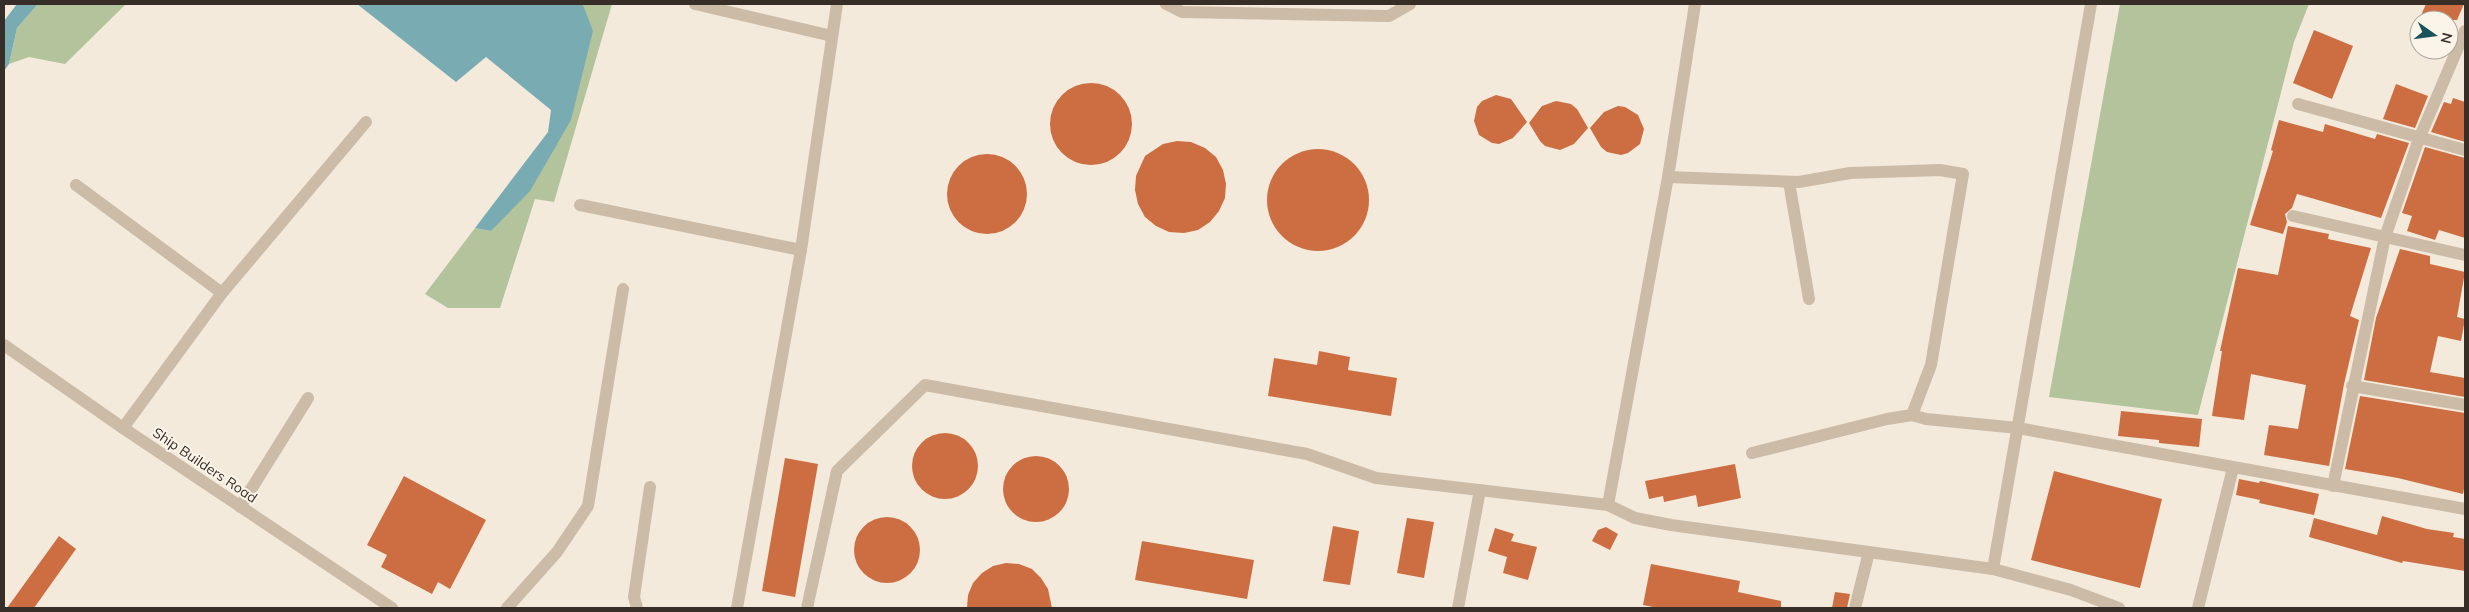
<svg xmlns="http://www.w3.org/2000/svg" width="2469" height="612" font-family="Mulish,sans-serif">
<rect width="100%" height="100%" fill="#f3eadc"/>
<g fill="#b3c39b">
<polygon points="38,4 126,4 65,64 29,57 9,64 17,28"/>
<polygon points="580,4 612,4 554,202 535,199 500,308 448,308 425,294 475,228 491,231 571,120 583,6"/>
<polygon points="2120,4 2309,4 2294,42 2198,415 2049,397"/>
</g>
<g fill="#79abb2">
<polygon points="17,4 38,4 17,28 9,64 4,71 4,21"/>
<polygon points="357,4 583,5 593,31 571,120 530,191 491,231 475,228 548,132 551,110 486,57 456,82"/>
</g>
<g fill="#cc6e41">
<polygon points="2426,4 2464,4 2457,20 2419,20"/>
<polygon points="2314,30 2353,46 2332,99 2293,83"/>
<circle cx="1091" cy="124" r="41"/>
<polygon points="2396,84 2428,96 2415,128 2383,119"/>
<polygon points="1496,95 1511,99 1527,122 1513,138 1499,144 1492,143 1479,135 1474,121 1477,107 1482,101"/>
<polygon points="2453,98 2465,102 2465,142 2431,132 2444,102 2451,104"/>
<polygon points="1556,101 1571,104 1577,109 1588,128 1574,144 1560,150 1545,146 1540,141 1529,123 1542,106"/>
<polygon points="1618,106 1625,107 1638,115 1644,129 1640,144 1628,153 1621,155 1607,152 1601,147 1590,128 1604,112"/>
<polygon points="2279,120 2323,132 2325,124 2375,139 2377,134 2409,143 2381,218 2297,194 2292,208 2285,214 2287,222 2283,234 2250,225 2273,151 2271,150"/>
<polygon points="1177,141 1191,142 1205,148 1216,157 1223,170 1226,184 1225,198 1219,211 1210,222 1198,230 1184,233 1169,232 1156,226 1145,217 1138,204 1135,190 1136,176 1145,156 1163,144"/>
<polygon points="2425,147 2465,158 2465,238 2439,230 2435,240 2407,231 2412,216 2402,213"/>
<circle cx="1318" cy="200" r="51"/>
<circle cx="987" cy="194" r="40"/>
<polygon points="2288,226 2329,234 2328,239 2371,248 2350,316 2359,320 2344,384 2329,466 2264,455 2269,425 2298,429 2306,385 2251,374 2244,420 2212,416 2222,351 2220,351 2238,268 2278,275"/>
<polygon points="2400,249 2430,256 2430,264 2465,272 2457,317 2465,319 2461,341 2438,336 2430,372 2465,378 2465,397 2364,380 2376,318"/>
<polygon points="1319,351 1350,357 1348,370 1397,378 1391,416 1268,396 1274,358 1317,365"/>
<polygon points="2360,396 2465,413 2465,483 2463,494 2398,478 2345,469"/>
<polygon points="2121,411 2202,419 2199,447 2159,443 2159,440 2118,436"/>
<circle cx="945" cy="466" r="33"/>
<circle cx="1036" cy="489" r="33"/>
<polygon points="785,458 818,464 795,597 762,591"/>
<polygon points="1735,464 1741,498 1698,507 1696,495 1664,502 1663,496 1649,499 1645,481"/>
<polygon points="2054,471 2162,499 2140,588 2031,560"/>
<polygon points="404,476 486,520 450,589 438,582 432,594 381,567 387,555 367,545"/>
<polygon points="2239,479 2259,483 2260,481 2319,494 2314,515 2259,503 2260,500 2236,495"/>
<polygon points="2382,516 2427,529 2454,533 2453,537 2465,539 2465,571 2403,561 2402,563 2309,537 2314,518 2377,535"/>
<circle cx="887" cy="550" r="33"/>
<polygon points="1407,518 1434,522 1424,578 1397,573"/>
<polygon points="1333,526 1359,531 1350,585 1323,581"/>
<polygon points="1606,527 1618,534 1610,550 1592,541 1598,530"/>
<polygon points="1495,528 1514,534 1511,541 1537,547 1528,580 1503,573 1507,557 1488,551"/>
<polygon points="59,536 76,549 34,608 7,608"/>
<polygon points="1142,541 1254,560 1247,599 1135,580"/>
<polygon points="1006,563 1019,564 1032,569 1041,578 1048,589 1052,608 967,608 968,595 973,583 982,573 993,566"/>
<polygon points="1651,564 1740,581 1738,592 1781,601 1781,608 1658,608 1643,605"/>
<polygon points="1835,592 1850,594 1847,608 1832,608"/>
</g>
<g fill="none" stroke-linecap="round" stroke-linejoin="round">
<g stroke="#ccbba7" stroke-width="12">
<polyline points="695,4 832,36"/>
<polyline points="1166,4 1182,12 1389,16 1410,4"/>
<polyline points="2298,104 2465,150"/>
<polyline points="1668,177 1799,182 1850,173 1940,170 1963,174 1931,365 1912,415"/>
<polyline points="1789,182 1809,299"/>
<polyline points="76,185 222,293"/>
<polyline points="580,205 801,250"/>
<polyline points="2293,216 2465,255"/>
<polyline points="4,345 123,428 392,608"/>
<polyline points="2352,386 2465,405"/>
<polyline points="123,428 222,293 366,122"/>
<polyline points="1752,453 1887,419 1912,415 1926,419 2018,428 2465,509"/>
<polyline points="2333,486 2385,237 2419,139 2465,31"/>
<polyline points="1608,505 1668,177 1695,4"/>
<polyline points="240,507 308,398"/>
<polyline points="1993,569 2091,4"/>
<polyline points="507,608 557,552 588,506 623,289"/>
<polyline points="637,608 634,597 650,487"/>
<polyline points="737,608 801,250 837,4"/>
<polyline points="807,608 837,471 925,385 1307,454 1376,478 1608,505 1635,518 1671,525 1993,569 2071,590 2119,608"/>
<polyline points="1458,608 1480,490"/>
<polyline points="1855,608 1869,552"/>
<polyline points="2198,608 2233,468"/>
</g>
</g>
<g text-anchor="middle" stroke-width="4" stroke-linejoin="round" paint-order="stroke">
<g font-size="14" fill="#382e28" stroke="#fbf4e9">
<text transform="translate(205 465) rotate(34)" y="5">Ship Builders Road</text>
</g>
</g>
<rect width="2469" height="612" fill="none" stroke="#382e28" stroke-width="10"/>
<g transform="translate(2434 35) rotate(104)"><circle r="24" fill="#fbf4e9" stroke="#ada59c"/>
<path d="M0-4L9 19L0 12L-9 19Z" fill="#1b535c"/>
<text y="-8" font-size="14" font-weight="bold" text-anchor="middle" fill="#382e28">N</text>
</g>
</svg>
